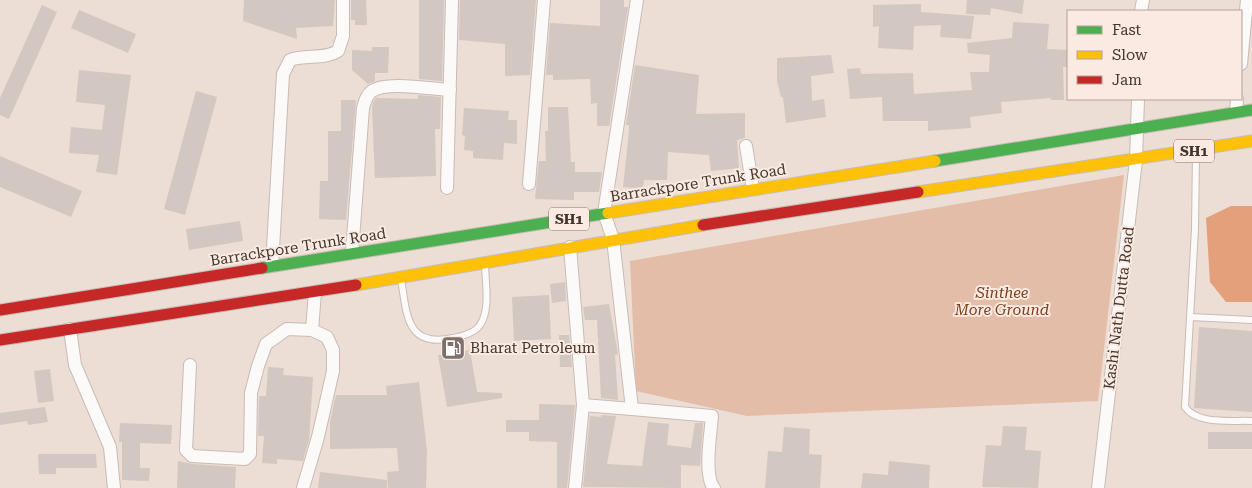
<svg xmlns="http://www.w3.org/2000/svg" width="1252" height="488" font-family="'Roboto Serif',serif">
<rect width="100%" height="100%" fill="#ecddd5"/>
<polygon fill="#e4bda9" points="1124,175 1098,401 747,416 636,391 630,261"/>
<polygon fill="#e49f7b" points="1231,206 1252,206 1252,302 1226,302 1210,282 1206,218"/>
<g fill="#d3c7c1">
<polygon points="244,0 335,0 333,26 296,28 297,39 243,21"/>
<polygon points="351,0 366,0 367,25 355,25 355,20 351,20"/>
<polygon points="419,0 444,0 442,81 419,79"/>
<polygon points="460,0 536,0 530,75 505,76 505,44 459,40"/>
<polygon points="600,0 624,0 624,7 628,7 609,126 597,126 597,103 591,104 590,79 553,80 553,75 546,75 550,23 600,26"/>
<polygon points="967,0 1024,0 1022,14 991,8 990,15 966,14"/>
<polygon points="921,4 921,12 974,16 971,39 940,37 941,25 914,26 913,50 878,48 879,26 873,27 873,5"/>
<polygon points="42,5 57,12 9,119 0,115 0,98"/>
<polygon points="79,10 136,34 128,53 71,28"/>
<polygon points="1013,22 1049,24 1047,49 1068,50 1068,67 1063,67 1064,100 1051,100 1051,98 1001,102 1002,113 970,117 971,128 928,131 928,121 883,121 882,97 850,99 847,69 860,68 861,74 913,73 914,94 972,90 970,72 989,72 990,55 968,53 967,43 1012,38"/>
<polygon points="372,47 389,47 388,73 375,73 375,81 368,84 352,70 352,50 372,51"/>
<polygon points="831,55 834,73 811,76 812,101 824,99 826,117 786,123 783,97 781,97 777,81 777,58"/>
<polygon points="635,65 699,75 696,114 745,113 745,138 737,140 739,168 711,171 709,155 668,152 667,180 644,180 643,189 623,187 629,131 629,125 626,125"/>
<polygon points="79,70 131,75 117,175 96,172 99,155 69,153 71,127 102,130 105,105 76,102"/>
<polygon points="196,91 217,97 185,215 164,209"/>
<polygon points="418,95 441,97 440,129 435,129 436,176 375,178 372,107 374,100 376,98 418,99"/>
<polygon points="341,100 356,100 346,220 319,219 320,181 328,181 328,131 341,131"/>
<polygon points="548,107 568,107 571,162 575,162 575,172 602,172 599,192 574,192 574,200 535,199 539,161 546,161 545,131 548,131"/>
<polygon points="464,108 509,111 508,120 517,120 517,144 504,143 503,160 473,158 473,151 464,150 465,136 462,135"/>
<polygon points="0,156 82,191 71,217 0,187"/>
<polygon points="240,221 243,241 189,250 186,229"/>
<polygon points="565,282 566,301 552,303 550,284"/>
<polygon points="549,295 551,339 514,341 512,297"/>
<polygon points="609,304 618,354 615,355 618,400 601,398 597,320 585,320 583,307"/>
<polygon points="1199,327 1252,331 1252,412 1194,408"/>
<polygon points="559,335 569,335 572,367 560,367"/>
<polygon points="470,350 477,392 502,393 502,398 447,407 438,355"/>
<polygon points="268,367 284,368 283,375 313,377 309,440 303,461 277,459 277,464 262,463 264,436 258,436 259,396 266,396"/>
<polygon points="50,369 54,401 38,403 34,371"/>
<polygon points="419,382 427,451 426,488 388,488 387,472 399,471 397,448 330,449 330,422 336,395 387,395 386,386"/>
<polygon points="539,404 575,405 567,488 557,488 557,442 529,441 529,432 506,432 506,420 539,420"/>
<polygon points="45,407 48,422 28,425 27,421 0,425 0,413"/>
<polygon points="601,415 616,416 607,464 642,466 648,422 669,424 667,445 691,448 695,423 703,423 700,466 681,465 681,488 583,487 590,416 601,417"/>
<polygon points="120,423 172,425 171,444 140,443 140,468 150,468 149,481 122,480 122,442 119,442"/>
<polygon points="1003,426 1027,427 1025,450 1041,451 1038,488 982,487 986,445 1001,446"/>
<polygon points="784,427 810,429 809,454 822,455 820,488 765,488 768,451 782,452"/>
<rect x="1208" y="432" width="44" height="17"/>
<polygon points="38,454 96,454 97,468 56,468 56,474 39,474"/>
<polygon points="178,461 192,464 236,467 235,488 177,488"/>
<polygon points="889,461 930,465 929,488 861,488 863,473 888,475"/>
<polygon points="320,472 387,480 387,488 318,488"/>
</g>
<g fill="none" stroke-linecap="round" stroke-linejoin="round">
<defs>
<g id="lane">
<path d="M 1196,152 L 1195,229 L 1185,407 C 1197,425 1232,420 1252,421"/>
<path d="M 401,279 C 407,315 406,348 453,338 C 463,336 475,333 480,325 C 491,309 485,281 485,263"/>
<polyline points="1190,317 1252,320"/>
</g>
<g id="street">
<path d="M 637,0 L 604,213 L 613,239 L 632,409 L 712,416 C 711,432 703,476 714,488"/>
<polyline points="1141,11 1143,0"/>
<polyline points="1241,64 1247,0"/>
<polyline points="1236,112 1237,99"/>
<polyline points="746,146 753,189"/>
<polyline points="529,184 544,0"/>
<polyline points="447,188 452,0"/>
<polyline points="570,247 583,405 575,488"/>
<path d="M 352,252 L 363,108 C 365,102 366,95 372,91 C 386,81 431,89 450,90"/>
<path d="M 272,266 L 283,74 L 290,60 C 306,54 324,60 338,51 L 343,36 L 343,0"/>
<polyline points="70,329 75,365 110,447 114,488"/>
<polyline points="190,365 186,450 192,456 245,459 250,454 251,393 258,366 266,344 287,329 312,330"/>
<polyline points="583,405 632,409"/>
<polyline points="303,488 318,437 333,371 333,350 327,337 312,330 315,292"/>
<polyline points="1098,488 1136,160 1138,99"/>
</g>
<g id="fast">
<polyline points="935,161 1252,110"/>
<polyline points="262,268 608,213"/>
</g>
<g id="slow">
<polyline points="918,192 1252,141"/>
<polyline points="608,213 935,161"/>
<polyline points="356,285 703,225"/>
</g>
<g id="jam">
<polyline points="703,225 918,192"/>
<polyline points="0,310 262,268"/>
<polyline points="0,340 356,285"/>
</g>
</defs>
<use href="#lane" stroke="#c7bcb6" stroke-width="8"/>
<use href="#street" stroke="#c7bcb6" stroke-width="14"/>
<use href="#fast" stroke="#c7bcb6" stroke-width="13"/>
<use href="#slow" stroke="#c7bcb6" stroke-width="13"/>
<use href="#jam" stroke="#c7bcb6" stroke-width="13"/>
<use href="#lane" stroke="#fcfaf9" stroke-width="6"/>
<use href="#street" stroke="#fcfaf9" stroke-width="12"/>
<use href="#fast" stroke="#4caf50" stroke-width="11"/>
<use href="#slow" stroke="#ffc107" stroke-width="11"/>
<use href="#jam" stroke="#c62828" stroke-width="11"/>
</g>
<defs>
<symbol id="fuel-square" viewBox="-11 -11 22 22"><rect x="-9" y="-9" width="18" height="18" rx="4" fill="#7e706a" stroke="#fbeae1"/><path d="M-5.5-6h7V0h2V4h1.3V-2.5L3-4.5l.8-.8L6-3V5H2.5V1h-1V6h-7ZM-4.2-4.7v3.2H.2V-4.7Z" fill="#fff"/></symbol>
</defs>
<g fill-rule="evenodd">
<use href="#fuel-square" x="439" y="334" width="28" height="28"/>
</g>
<g text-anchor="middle" stroke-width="4" stroke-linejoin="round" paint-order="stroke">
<g fill="#fbeae1" stroke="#7a6c66" stroke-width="1">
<rect x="1174" y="139.5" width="40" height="23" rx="4"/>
<rect x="549" y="207.5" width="40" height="23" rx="4"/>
</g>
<g font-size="14" font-weight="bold" fill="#423631">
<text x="1194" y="156">SH1</text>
<text x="569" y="224">SH1</text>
</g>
<g font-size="15" fill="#423631" stroke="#fbeae1">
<text transform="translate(698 183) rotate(-9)" y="5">Barrackpore Trunk Road</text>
<text transform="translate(298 247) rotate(-9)" y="5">Barrackpore Trunk Road</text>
<text transform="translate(1119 308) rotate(-83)" y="5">Kashi Nath Dutta Road</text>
</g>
<g font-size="15" font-style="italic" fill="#7a3e1c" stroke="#fbeae1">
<text x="1002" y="298">Sinthee<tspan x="1002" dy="17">More Ground</tspan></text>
</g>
<g font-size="15" fill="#423631" stroke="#fbeae1" text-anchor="start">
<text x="470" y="353">Bharat Petroleum</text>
</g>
</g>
<rect x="1067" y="10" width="175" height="90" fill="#fbeae1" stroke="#b1a29b"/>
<rect x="1077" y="26" width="25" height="8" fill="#4caf50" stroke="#b1a29b"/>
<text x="1112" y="35" font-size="15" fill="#423631">Fast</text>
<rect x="1077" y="51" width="25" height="8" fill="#ffc107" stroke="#b1a29b"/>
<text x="1112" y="60" font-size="15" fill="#423631">Slow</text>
<rect x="1077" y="76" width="25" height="8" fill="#c62828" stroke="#b1a29b"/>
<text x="1112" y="85" font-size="15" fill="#423631">Jam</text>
</svg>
